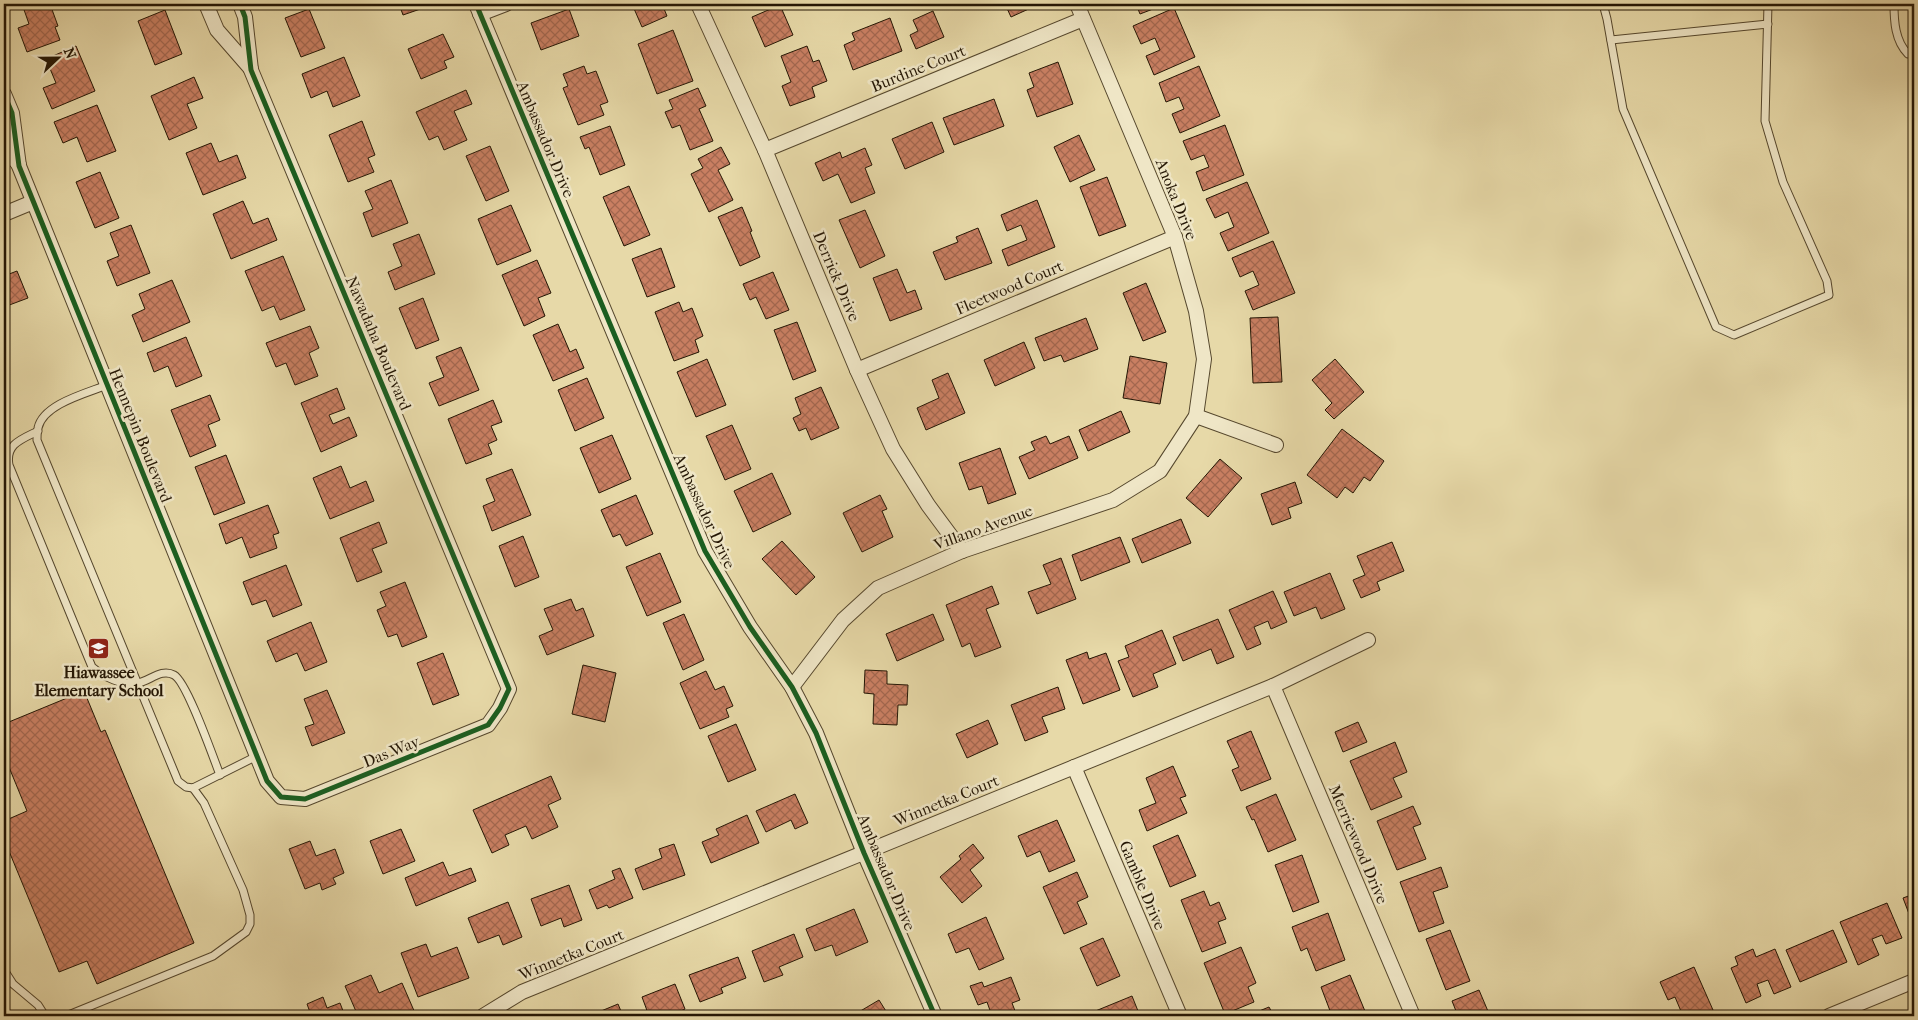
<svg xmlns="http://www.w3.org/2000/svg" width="1918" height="1020" font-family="'IM FELL French Canon',serif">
<defs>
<pattern id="building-cross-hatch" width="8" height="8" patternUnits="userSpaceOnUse" patternTransform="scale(1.25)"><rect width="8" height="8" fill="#c97f62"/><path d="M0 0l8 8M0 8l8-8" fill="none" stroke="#a3674f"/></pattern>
</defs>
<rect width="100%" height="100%" fill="#e7d9a8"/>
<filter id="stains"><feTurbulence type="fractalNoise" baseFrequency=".004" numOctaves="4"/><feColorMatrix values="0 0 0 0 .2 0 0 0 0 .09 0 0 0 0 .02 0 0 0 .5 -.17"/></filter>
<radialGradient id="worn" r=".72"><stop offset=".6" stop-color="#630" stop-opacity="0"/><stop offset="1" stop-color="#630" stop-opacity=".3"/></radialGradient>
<g fill="url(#building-cross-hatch)" stroke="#241604">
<polygon points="22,4 50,4 58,26 55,27 60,40 27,52 18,28 29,24"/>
<polygon points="399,4 429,4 429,6 403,15"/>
<polygon points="632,4 662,4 667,16 642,27"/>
<polygon points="1005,4 1032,4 1033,7 1011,17"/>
<polygon points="1136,4 1166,4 1140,14"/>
<polygon points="780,5 793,35 765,47 752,17"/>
<polygon points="1174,8 1195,57 1154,75 1146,56 1160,50 1155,38 1141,44 1133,26"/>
<polygon points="309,9 325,48 301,57 285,18"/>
<polygon points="569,9 579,36 541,50 531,23"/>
<polygon points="165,10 182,54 155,65 138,21"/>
<polygon points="933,11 944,37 916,49 910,35 918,31 913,20"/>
<polygon points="890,18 902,51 853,70 844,45 855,40 852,33"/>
<polygon points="673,30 693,81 657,94 638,44"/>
<polygon points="443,34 454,57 444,61 447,68 421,79 408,49"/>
<polygon points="76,46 95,91 52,109 43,88 56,83 46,59"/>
<polygon points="807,46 813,62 819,60 827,81 812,87 815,97 790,106 782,86 791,82 781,56"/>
<polygon points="344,57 360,96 333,107 327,91 311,98 302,74"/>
<polygon points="1058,62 1073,104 1037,117 1027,90 1034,87 1029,73"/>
<polygon points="584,66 587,74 596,71 608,102 600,105 604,115 578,125 563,88 568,86 563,74"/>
<polygon points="1199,66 1220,116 1180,133 1172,114 1184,109 1179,97 1166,102 1159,83"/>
<polygon points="194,77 203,98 187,104 197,128 169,140 151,96"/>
<polygon points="698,88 706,106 699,109 713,141 690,150 680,125 672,128 665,112 673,109 669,100"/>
<polygon points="466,90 472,104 454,111 467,140 444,150 438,136 429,140 416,112"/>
<polygon points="994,99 1004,126 954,145 943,118"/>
<polygon points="97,105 116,151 87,162 77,137 63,143 54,122"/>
<polygon points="362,121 375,155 368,158 374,172 348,182 329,135"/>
<polygon points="932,122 944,152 905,169 892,139"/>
<polygon points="1225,125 1244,175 1203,191 1196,172 1209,167 1204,155 1191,160 1183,141"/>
<polygon points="610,126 625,165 600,175 589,147 585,149 580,137"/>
<polygon points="1079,135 1095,170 1070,182 1054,147"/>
<polygon points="211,143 219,162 237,155 246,178 203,195 186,153"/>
<polygon points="490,146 509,191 486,201 466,156"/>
<polygon points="721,147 730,164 718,170 733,200 709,212 691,174 703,168 698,159"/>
<polygon points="865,148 872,165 865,168 875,193 851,203 838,174 823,181 815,163 840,152 842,158"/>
<polygon points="100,172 119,218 95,228 76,182"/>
<polygon points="1107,177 1126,226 1099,236 1080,187"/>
<polygon points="391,180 408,223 372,237 363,213 373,209 365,191"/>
<polygon points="1247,182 1269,233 1228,251 1220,233 1234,227 1228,212 1215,218 1206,199"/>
<polygon points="629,186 650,235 624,246 603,197"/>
<polygon points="1037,200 1055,247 1008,266 1002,250 1027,240 1021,225 1007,231 1001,215"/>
<polygon points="243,201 253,224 268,218 277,240 231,259 213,214"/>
<polygon points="511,205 531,251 497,265 478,219"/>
<polygon points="742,207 752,231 750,232 760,257 740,266 718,217"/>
<polygon points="865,210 885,256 860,268 839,220"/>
<polygon points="131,225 150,273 117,286 107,261 119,256 110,233"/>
<polygon points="978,228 992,263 945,280 933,252 958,242 956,237"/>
<polygon points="419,234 435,274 395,290 388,272 402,266 393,244"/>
<polygon points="1273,241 1295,293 1253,310 1245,291 1259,285 1253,271 1240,277 1232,258"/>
<polygon points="661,248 675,287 647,297 632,259"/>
<polygon points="283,256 305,310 280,320 274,306 262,311 245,271"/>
<polygon points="537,260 551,293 538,298 545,316 524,326 502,275"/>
<polygon points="897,269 907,293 915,290 922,309 890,321 873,278"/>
<polygon points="17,271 28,298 4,307 4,276"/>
<polygon points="773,272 789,310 766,319 756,297 750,300 743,284"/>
<polygon points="172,280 190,322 143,342 132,315 145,309 139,294"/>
<polygon points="1146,283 1166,332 1143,341 1123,293"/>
<polygon points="423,298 439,340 416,349 399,308"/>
<polygon points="679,302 683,312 692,308 703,336 695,340 699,352 674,361 655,312"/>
<polygon points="1278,317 1282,382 1253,383 1250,318"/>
<polygon points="1086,318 1098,349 1064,362 1061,355 1044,361 1035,338"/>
<polygon points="797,322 816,371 793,380 774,330"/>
<polygon points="558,324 570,352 576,349 584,368 553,381 533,335"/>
<polygon points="310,326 319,348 309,353 318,376 295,385 286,363 276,367 266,343"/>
<polygon points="186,337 202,376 176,387 168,366 154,372 147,353"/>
<polygon points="1024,342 1035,368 995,386 984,360"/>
<polygon points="461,347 479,390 439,406 429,383 444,377 436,357"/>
<polygon points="1130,356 1167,363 1160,404 1123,398"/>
<polygon points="707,359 726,405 696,417 677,372"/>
<polygon points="1335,359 1364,392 1334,419 1325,410 1332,403 1312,380"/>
<polygon points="948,373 965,413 926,430 917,408 939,398 932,380"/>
<polygon points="587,378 604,418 575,431 558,390"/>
<polygon points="821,387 839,428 811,440 806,428 799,431 793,418 801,414 795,398"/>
<polygon points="337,388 345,409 329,415 333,424 349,417 357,436 321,452 301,403"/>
<polygon points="210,395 220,420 208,425 216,446 190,457 171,410"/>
<polygon points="493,400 502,422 491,426 497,440 488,444 492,454 466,464 448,419"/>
<polygon points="1121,411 1130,432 1088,451 1079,430"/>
<polygon points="732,425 751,469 725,480 706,436"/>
<polygon points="1342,429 1384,461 1370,481 1364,477 1353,493 1345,487 1337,498 1307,475"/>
<polygon points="612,435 631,479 599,493 580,448"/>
<polygon points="1046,436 1050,444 1069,436 1078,458 1029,479 1019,457 1035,450 1031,442"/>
<polygon points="1000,448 1016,494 988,504 982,486 969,490 959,463"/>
<polygon points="226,455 245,503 214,515 195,467"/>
<polygon points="1220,459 1242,478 1208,517 1186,498"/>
<polygon points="341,466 350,488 366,481 374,501 330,519 313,478"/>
<polygon points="512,469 531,515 492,531 483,506 495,501 486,479"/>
<polygon points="772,473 791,514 753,532 734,491"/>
<polygon points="1295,482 1302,503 1288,508 1291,518 1272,525 1261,494"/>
<polygon points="636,495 653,534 626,546 620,534 613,537 601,510"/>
<polygon points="880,495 887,509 882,511 893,537 862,552 843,513"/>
<polygon points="268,505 279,533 273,535 277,548 250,558 242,537 226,544 219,524"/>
<polygon points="1181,519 1191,543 1142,563 1132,539"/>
<polygon points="379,522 387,543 372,549 382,572 357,582 340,538"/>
<polygon points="523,536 539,577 515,587 499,546"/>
<polygon points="1120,537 1130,562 1081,581 1072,555"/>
<polygon points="782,541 815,577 796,595 762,559"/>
<polygon points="1392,542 1404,571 1377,582 1380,590 1361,598 1353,580 1365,575 1357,556"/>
<polygon points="660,553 681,602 647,616 626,567"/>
<polygon points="1061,558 1076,599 1037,614 1028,592 1051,584 1043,565"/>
<polygon points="286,565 302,605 273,617 266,600 252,605 243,582"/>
<polygon points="1330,573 1345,609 1321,619 1316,607 1294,616 1284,592"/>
<polygon points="405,582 427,637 402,647 397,634 388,637 377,610 386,606 380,592"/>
<polygon points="992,586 999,604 986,609 1001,647 975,657 970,643 962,647 946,605"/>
<polygon points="1273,591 1287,622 1271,629 1268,621 1254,627 1261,644 1247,650 1229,610"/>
<polygon points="571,599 576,611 583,608 594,636 547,655 539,636 553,630 544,609"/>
<polygon points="684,614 704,660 683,670 663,623"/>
<polygon points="933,614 944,640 897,661 886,634"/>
<polygon points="1218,619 1234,657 1217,664 1211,649 1183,661 1173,637"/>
<polygon points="311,622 327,662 305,671 297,653 276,662 267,641"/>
<polygon points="1162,630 1176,664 1153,674 1158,687 1133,697 1118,661 1129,657 1125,646"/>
<polygon points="1087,652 1089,659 1106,653 1120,690 1083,704 1066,660"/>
<polygon points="443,653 459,695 433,705 417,663"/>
<polygon points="583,665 616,673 605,722 572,714"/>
<polygon points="865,670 887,671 887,684 908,685 907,705 898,705 897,725 873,724 874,694 864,693"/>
<polygon points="706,671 715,690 724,686 733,706 726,709 729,717 700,729 680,683"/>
<polygon points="1058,687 1065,709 1042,717 1048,732 1025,741 1011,705"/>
<polygon points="327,690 345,733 312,746 305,727 314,724 304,699"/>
<polygon points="84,691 101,732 105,730 194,943 97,984 87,961 59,972 4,839 4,821 27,811 4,755 4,724"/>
<polygon points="988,720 998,744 967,758 956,734"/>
<polygon points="1358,722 1367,742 1343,752 1335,732"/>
<polygon points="736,724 756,770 728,782 708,736"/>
<polygon points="1251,731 1271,779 1241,791 1232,770 1239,767 1227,741"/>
<polygon points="1395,742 1407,772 1393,778 1402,797 1371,810 1350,761"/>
<polygon points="1173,766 1186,796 1180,798 1187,813 1147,831 1139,810 1156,803 1146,778"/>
<polygon points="551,776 561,799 548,805 558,827 532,839 526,826 505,835 509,845 492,853 473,810"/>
<polygon points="795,794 808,823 795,829 791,820 766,832 756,811"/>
<polygon points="1276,794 1296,840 1268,852 1254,819 1252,820 1246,807"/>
<polygon points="1413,806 1421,824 1413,827 1426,859 1397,870 1377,821"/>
<polygon points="747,815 759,843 711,863 702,842 719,835 716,829"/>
<polygon points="1057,820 1075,861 1049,872 1040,851 1027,857 1018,836"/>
<polygon points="401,829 415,861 383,874 370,841"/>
<polygon points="1178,835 1196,876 1170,887 1153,846"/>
<polygon points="310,841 316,856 335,849 344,873 333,878 336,884 322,890 320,883 305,889 289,849"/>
<polygon points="674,844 685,875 643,890 635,869 662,858 659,849"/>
<polygon points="973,844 984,858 970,870 982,886 962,903 940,877 961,859 959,856"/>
<polygon points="1302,855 1319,902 1293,912 1275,865"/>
<polygon points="443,862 449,876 471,868 476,881 416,906 405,878"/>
<polygon points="1441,867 1448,887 1433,892 1444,923 1419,932 1400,882"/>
<polygon points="620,868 633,898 609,908 607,905 597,909 589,890 615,879 612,871"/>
<polygon points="1077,872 1088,897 1077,902 1087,924 1064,934 1043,887"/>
<polygon points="569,885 582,920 564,927 561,918 541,926 531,899"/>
<polygon points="1204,891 1210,906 1219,902 1226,919 1218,922 1226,943 1202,952 1181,900"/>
<polygon points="1914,894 1914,927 1903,898"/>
<polygon points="508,902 522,937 503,945 499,935 478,943 468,918"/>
<polygon points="1887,903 1902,938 1886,944 1882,935 1872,939 1879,955 1858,965 1840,922"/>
<polygon points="854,909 868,942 836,956 832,945 815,951 806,929"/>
<polygon points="1328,913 1345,960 1316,971 1307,948 1301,951 1292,927"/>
<polygon points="986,917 1004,959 979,970 969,948 956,953 948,934"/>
<polygon points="1450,930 1470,981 1446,990 1426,939"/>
<polygon points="1833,930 1847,962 1800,982 1786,950"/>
<polygon points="794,934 803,957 779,967 783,975 764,982 752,951"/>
<polygon points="1103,938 1120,976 1097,986 1080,948"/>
<polygon points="426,944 431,957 457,947 469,978 418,997 401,953"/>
<polygon points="1241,947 1256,983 1248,987 1254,1002 1225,1014 1204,963"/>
<polygon points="1753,949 1756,957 1775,949 1791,987 1774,994 1768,980 1757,984 1761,996 1746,1003 1731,968 1738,965 1735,957"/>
<polygon points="738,957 746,978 721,988 723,993 700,1002 689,975"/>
<polygon points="1694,967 1713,1010 1699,1016 1683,1016 1675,997 1668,1000 1660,982"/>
<polygon points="371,975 379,993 402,983 415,1013 406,1016 358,1016 345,986"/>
<polygon points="1350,975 1367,1016 1332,1016 1321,987"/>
<polygon points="1011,977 1020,1000 1012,1003 1017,1016 992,1016 987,1002 978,1005 970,986 982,982 984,987"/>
<polygon points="675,984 685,1009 674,1014 675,1016 649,1016 642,997"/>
<polygon points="1479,990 1490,1016 1458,1016 1452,1001"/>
<polygon points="1132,996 1140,1016 1095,1016 1093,1012"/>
<polygon points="323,997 327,1008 340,1003 345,1016 308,1016 311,1015 307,1004"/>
<polygon points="879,1000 889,1016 852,1016"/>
<polygon points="618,1004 623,1016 589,1016"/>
<polygon points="1269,1007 1274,1016 1247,1016"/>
</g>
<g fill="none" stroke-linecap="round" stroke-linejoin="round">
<defs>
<g id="lane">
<polyline points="1603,4 1607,19 1623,109 1716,327 1734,335 1829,295 1827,281 1783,182 1765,121 1768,4"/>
<path d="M 1894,4 C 1894,21 1895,41 1908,54 L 1914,53"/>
<polyline points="1611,40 1768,24"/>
<path d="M 107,385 C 87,393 43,404 38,428 C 37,432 37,437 37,440 L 178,781 L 186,787 L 193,788 L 257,756"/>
<path d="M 38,431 C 22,439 5,444 9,465 L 92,667 C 104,677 122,686 138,683 C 150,681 161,668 174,675 C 187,682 213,757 220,775"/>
<polyline points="4,970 13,984 38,1005 45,1016"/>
<polyline points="66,1016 213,956 246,932 250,924 250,915 243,890 204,803 193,788"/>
</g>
<g id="street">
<polyline points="206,4 217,30 251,69"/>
<polyline points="476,4 705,551 750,627 792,687 816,733 864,853 935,1016"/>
<polyline points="698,4 765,150 857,370 893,449 928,505 962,551"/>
<polyline points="480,14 506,4"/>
<polyline points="4,94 12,113 19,166 267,781 281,797 305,799 488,725 500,708 509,689 251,70 245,17 240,4"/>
<polyline points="4,147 19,165"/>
<polyline points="765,150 1083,19"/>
<polyline points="4,214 33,202"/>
<polyline points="857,370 1175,237"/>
<polyline points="1196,416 1276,445"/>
<polyline points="1273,686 1413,1016"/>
<polyline points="792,687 843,620 878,588 962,551 1113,500 1160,471 1196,416 1204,359 1196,311 1175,237 1077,4"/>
<polyline points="1074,767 1180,1016"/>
<polyline points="483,1016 522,992 1273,686 1368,640"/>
<polyline points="1829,1016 1914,981"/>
</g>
</defs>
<use href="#lane" stroke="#55472d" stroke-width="9"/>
<use href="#street" stroke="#55472d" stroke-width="16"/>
<use href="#lane" stroke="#efe6c6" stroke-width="7"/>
<use href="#street" stroke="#efe6c6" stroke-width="14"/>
<defs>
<g id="cycleway">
<polyline points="476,4 705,551 750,627 792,687 816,733 864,853 935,1016"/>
<polyline points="4,94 12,113 19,166 267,781 281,797 305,799 488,725 500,708 509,689 251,70 245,17 240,4"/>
</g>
</defs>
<use href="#cycleway" stroke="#efe6c6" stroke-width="8"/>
<use href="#cycleway" stroke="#1b5e20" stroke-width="5"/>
</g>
<defs>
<symbol id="school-square" viewBox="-11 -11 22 22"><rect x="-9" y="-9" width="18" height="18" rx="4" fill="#8f2418" stroke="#efe6c6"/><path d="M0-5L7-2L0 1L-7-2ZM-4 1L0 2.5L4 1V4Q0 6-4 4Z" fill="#fff"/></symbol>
</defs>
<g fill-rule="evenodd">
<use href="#school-square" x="86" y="636" width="25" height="25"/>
</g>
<g text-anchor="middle" stroke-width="5" stroke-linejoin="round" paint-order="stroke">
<g font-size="16" fill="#241604" stroke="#efe6c6">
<text transform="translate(918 68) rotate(-22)" y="6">Burdine Court</text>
<text transform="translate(546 139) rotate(67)" y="6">Ambassador Drive</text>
<text transform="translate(1177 199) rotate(68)" y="6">Anoka Drive</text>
<text transform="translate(837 276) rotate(67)" y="6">Derrick Drive</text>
<text transform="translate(1009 287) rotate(-23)" y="6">Fleetwood Court</text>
<text transform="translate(379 343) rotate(67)" y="6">Nawadaha Boulevard</text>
<text transform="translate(141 435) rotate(68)" y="6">Hennepin Boulevard</text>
<text transform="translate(705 511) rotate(65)" y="6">Ambassador Drive</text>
<text transform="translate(983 527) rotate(-20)" y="6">Villano Avenue</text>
<text transform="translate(391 751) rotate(-22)" y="6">Das Way</text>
<text transform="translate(946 800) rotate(-22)" y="6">Winnetka Court</text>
<text transform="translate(1359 844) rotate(67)" y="6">Merriewood Drive</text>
<text transform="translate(887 872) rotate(67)" y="6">Ambassador Drive</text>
<text transform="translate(1143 885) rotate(67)" y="6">Gamble Drive</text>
<text transform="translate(571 954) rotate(-22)" y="6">Winnetka Court</text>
</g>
<g font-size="16" font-weight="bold" fill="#241604" stroke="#efe6c6">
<text x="99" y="678">Hiawassee<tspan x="99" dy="18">Elementary School</tspan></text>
</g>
</g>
<rect width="1918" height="1020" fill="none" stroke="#e7d9a8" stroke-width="20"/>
<rect x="5" y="5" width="1908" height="1010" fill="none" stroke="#241604" stroke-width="2.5"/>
<rect x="10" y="10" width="1898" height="1000" fill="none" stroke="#241604"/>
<g transform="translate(58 58) rotate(68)" stroke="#efe6c6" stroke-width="4" paint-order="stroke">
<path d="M0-4L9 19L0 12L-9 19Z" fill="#241604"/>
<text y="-8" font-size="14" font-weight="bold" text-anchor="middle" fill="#241604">N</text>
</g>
<rect width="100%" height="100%" filter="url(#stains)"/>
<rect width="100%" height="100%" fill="url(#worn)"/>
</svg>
